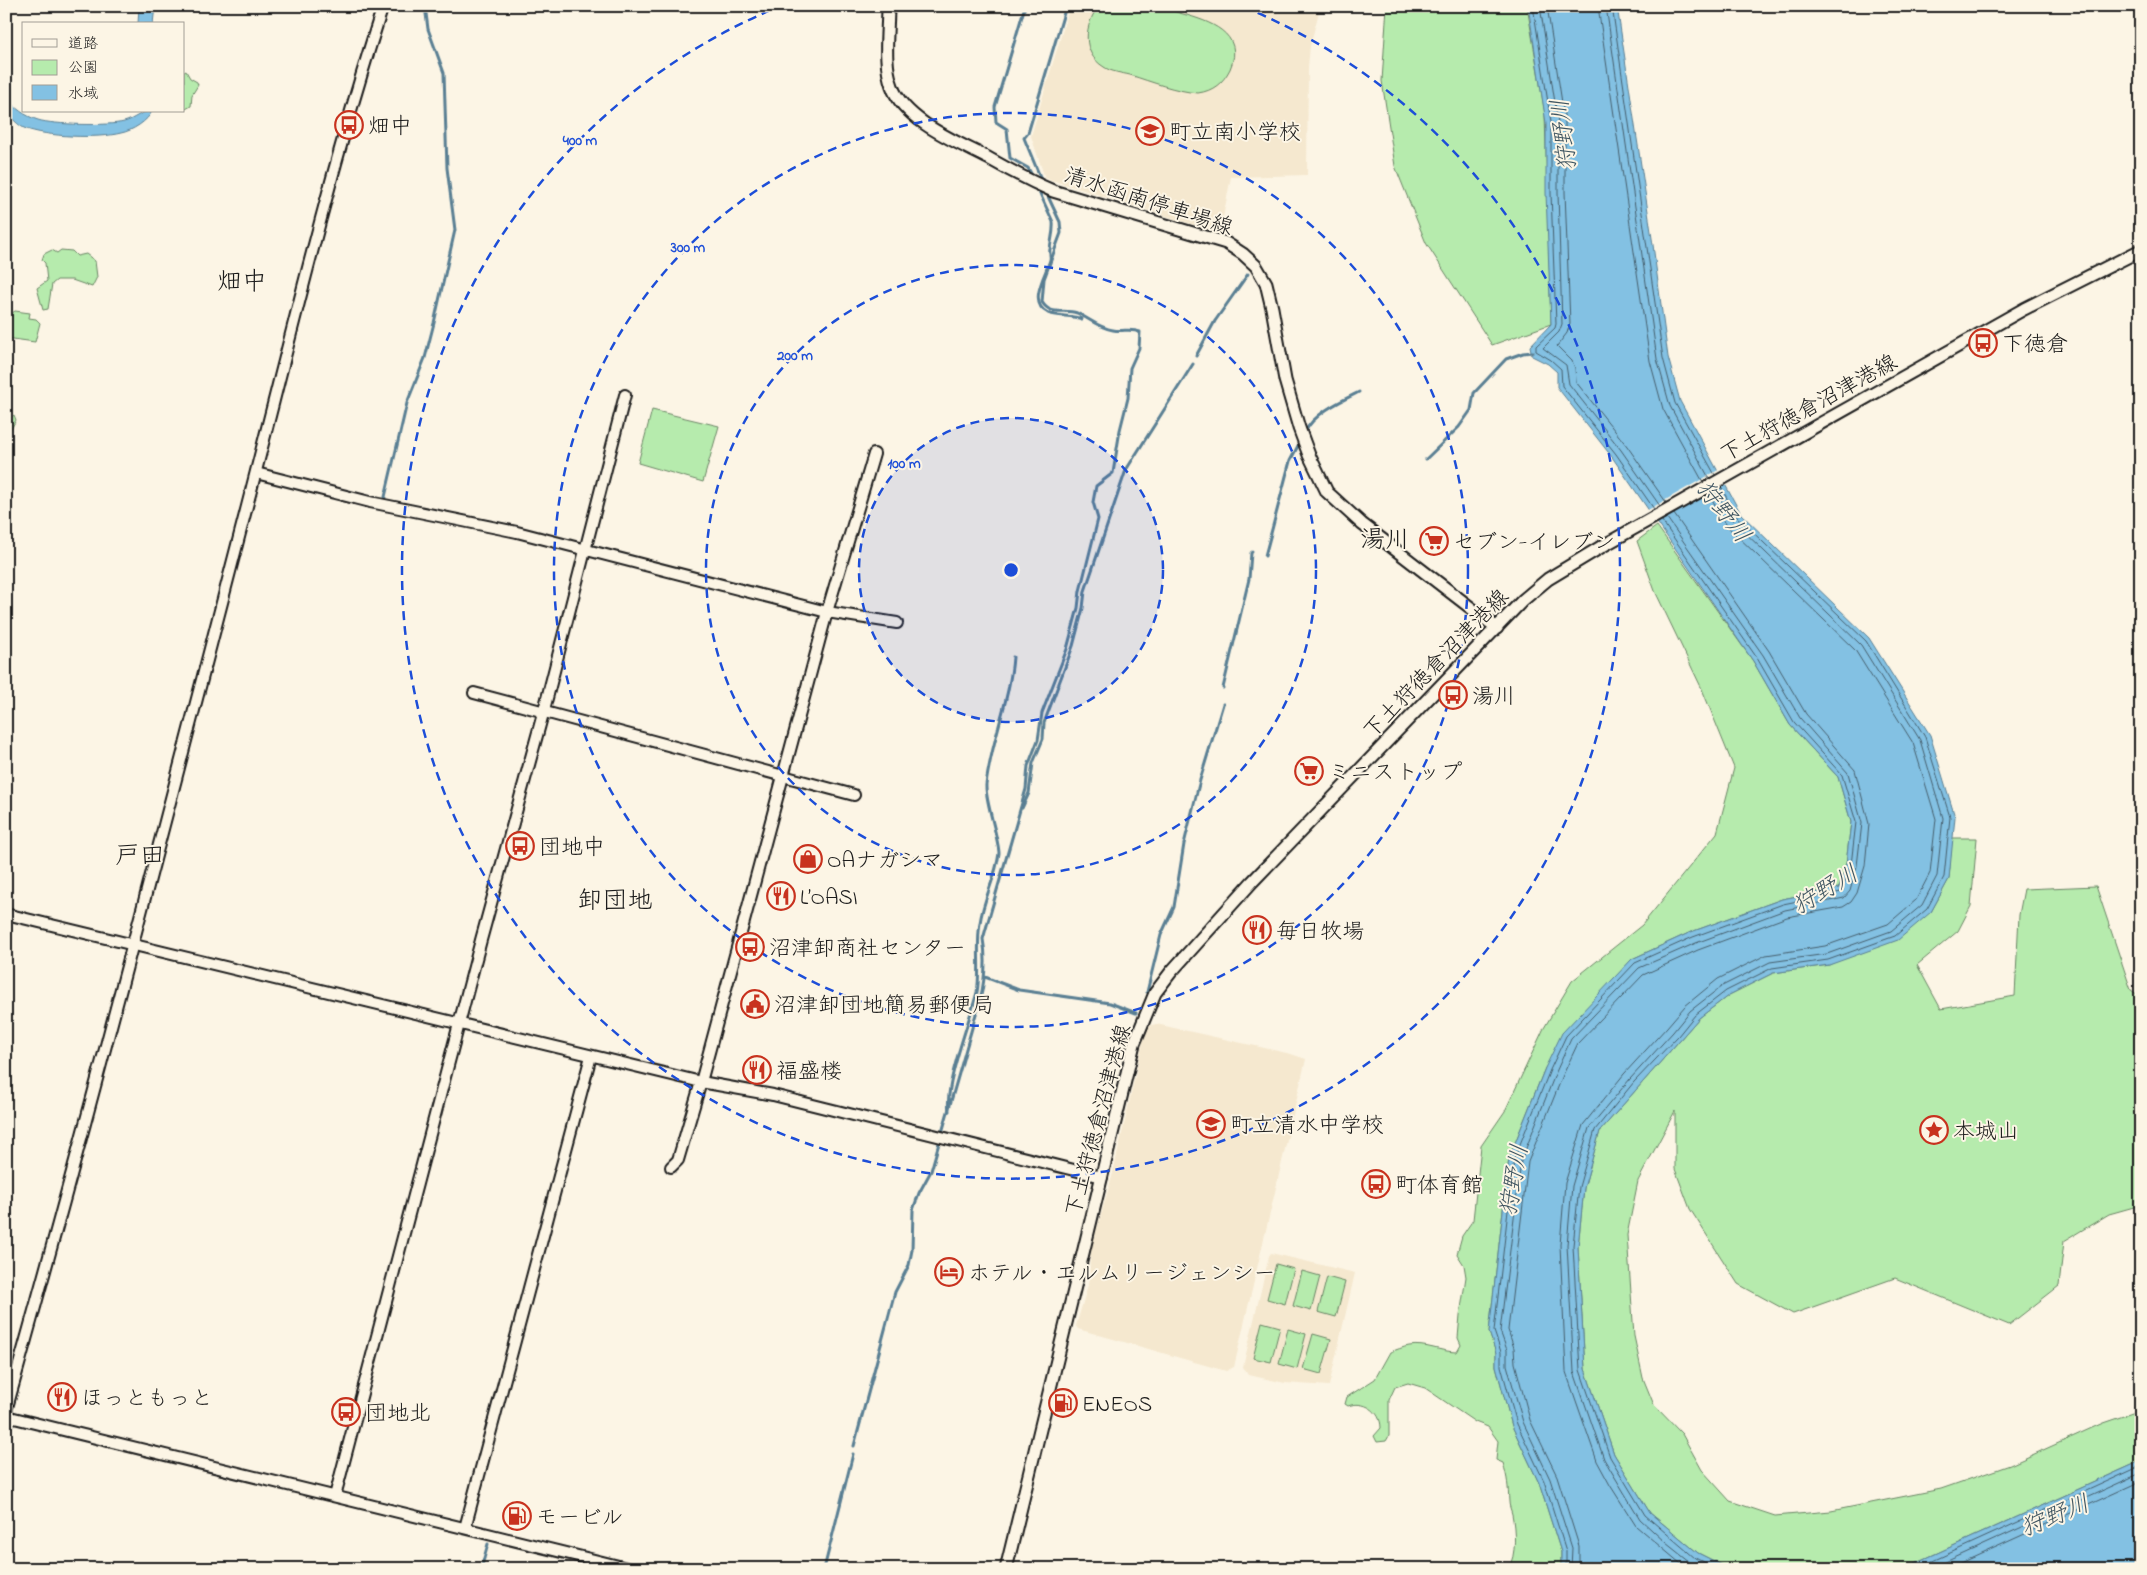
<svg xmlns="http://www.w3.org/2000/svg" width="2147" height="1575" font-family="'Indie Flower','Klee One',sans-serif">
<rect width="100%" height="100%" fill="#fcf5e5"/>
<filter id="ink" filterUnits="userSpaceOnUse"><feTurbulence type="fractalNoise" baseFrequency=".02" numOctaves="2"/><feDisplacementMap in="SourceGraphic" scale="10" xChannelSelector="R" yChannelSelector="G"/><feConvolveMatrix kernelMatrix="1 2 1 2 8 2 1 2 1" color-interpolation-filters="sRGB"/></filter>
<g filter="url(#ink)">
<g fill="#f5e8cf">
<polygon points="1070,6 1252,6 1267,11 1319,12 1310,46 1308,67 1307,175 1231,177 1220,233 1045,178 1031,136"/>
<polygon points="1156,1024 1291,1054 1306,1059 1234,1367 1226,1371 1078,1329 1076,1326 1088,1285 1091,1249 1113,1173 1146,1028 1148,1026"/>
<polygon points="1271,1253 1355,1273 1329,1386 1285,1383 1248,1375 1243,1367 1269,1256"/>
</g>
<g fill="#b6ebad" stroke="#698464">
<path d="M 1099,6 C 1118,6 1139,3 1157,6 C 1166,8 1175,12 1183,14 C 1208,21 1246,33 1230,69 C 1223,83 1213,91 1198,93 C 1175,91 1152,82 1130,75 C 1122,73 1111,72 1104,67 C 1081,53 1084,24 1099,6 Z"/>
<polygon points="1387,6 1527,6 1545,114 1551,324 1492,345 1426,243 1395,166 1382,81"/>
<polygon points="186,71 190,78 197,82 198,85 192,95 191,106 184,110 184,72"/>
<polygon points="52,250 57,253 61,250 72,251 77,256 86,254 95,261 97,277 92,287 72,280 57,280 52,284 48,309 43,310 37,288 47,281 45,263 42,260 44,254"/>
<polygon points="15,311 30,313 29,318 36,319 40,323 35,342 6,338 6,317"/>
<polygon points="652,410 719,426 703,482 638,463"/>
<path d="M 14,415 L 16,420 L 6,438 C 6,428 4,421 14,415 Z"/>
<path d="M 1657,526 L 1753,661 L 1790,725 L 1838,777 L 1851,822 L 1846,864 L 1839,888 L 1782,899 L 1691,932 L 1632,959 L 1545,1068 L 1509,1158 L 1489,1332 L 1496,1353 L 1496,1366 L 1512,1426 L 1539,1483 L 1561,1552 L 1561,1564 L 1558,1569 L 1508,1569 C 1517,1555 1515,1529 1512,1514 C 1511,1510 1509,1506 1509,1502 C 1508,1486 1508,1479 1503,1463 L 1496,1460 L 1498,1441 L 1488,1427 L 1475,1422 L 1425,1388 L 1408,1383 L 1395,1387 L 1389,1400 L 1389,1436 L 1386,1441 L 1377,1442 L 1374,1436 L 1381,1428 C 1381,1411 1364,1400 1348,1406 L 1345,1404 L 1347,1397 L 1375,1379 L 1390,1352 C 1396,1350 1403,1347 1409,1346 C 1425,1343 1441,1352 1457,1352 L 1461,1345 L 1458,1338 L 1460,1315 L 1466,1277 L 1464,1265 L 1457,1254 L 1462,1236 L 1473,1220 L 1481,1146 L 1505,1111 L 1544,1028 L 1572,981 L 1642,925 L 1717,833 L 1734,768 L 1702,689 L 1655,591 L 1637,541 Z"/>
<polygon points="1952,838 1977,838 1971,906 1958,931 1917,965 1941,1009 2015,996 2019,915 2024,889 2096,886 2131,990 2141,997 2141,1205 2109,1214 2064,1241 2059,1286 2009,1325 1895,1278 1793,1314 1738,1284 1690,1209 1675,1169 1675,1111 1638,1181 1627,1235 1634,1336 1643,1378 1654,1405 1682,1434 1702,1470 1730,1501 1775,1516 1831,1511 1941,1489 2010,1465 2103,1423 2141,1410 2141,1461 1902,1569 1730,1569 1698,1553 1650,1513 1614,1454 1585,1369 1578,1247 1584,1188 1600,1131 1699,1018 1729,995 1773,973 1829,965 1931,912 1949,879"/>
<polygon points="1276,1264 1294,1269 1285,1304 1267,1299"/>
<polygon points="1302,1271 1320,1276 1311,1311 1293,1306"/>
<polygon points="1327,1277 1345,1282 1336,1317 1318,1312"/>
<polygon points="1262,1322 1280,1327 1271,1362 1253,1358"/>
<polygon points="1288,1329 1306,1334 1297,1369 1279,1364"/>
<polygon points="1313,1334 1331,1339 1321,1374 1303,1369"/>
</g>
<g fill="#83c1e3" stroke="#5a7f93">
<polygon points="139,6 155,6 153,24 138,24"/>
<polygon points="1528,6 1617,6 1653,245 1668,357 1680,401 1741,514 1869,638 1930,735 1955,817 1949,879 1931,912 1898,940 1829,965 1773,973 1729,995 1699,1018 1600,1131 1584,1188 1578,1247 1585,1369 1614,1454 1650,1513 1698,1553 1730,1569 1558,1569 1561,1564 1561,1552 1539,1483 1512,1426 1496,1366 1496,1353 1489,1332 1509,1158 1545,1068 1562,1033 1632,959 1691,932 1782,899 1839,888 1846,864 1851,822 1838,777 1790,725 1753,661 1612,457 1557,387 1557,372 1548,364 1532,356 1530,346 1551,324 1546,193 1546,123"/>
<path d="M 6,98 C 15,108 25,116 38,120 C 53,125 109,126 124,122 C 135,119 141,111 152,111 C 148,121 132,131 121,133 C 98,139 46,137 24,128 C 18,125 12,118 6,113 Z"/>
<path d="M 6,372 C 11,389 13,407 6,424 Z"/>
<polygon points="2141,1461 2141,1565 2128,1569 1902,1569"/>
</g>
<polygon fill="#fcf5e5" points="1720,469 1727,482 1655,523 1646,511"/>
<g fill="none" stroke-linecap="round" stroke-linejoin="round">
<g stroke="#455e6c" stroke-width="1">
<polyline points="1533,6 1551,122 1551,193 1556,324 1555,328 1536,346 1536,351 1551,360 1561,369 1562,386 1616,454 1654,509"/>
<polyline points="1540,6 1558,122 1558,193 1562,324 1559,332 1543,348 1566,365 1569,384 1621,450 1660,506"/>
<polyline points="1547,6 1565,122 1565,192 1570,324 1567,333 1557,346 1572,361 1575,368 1576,382 1627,446 1666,502"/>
<polyline points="1598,6 1650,361 1663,409 1703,482"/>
<polyline points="1606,6 1657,359 1670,406 1709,478"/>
<polyline points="1612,6 1663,358 1675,403 1715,475"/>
<polyline points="1564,1569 1566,1564 1566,1551 1544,1481 1517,1424 1501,1366 1501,1352 1494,1331 1514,1159 1550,1070 1566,1036 1635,963 1693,937 1783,904 1841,892 1851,865 1856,822 1842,775 1794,722 1757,658 1662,521"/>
<polyline points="1571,1569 1572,1548 1550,1479 1523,1422 1507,1365 1507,1350 1500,1331 1521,1161 1556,1072 1571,1039 1639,968 1696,943 1785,910 1844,898 1850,891 1857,866 1862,823 1848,773 1800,718 1763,655 1667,518"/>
<polyline points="1579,1569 1579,1546 1557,1476 1530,1420 1515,1363 1514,1348 1508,1330 1528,1162 1563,1075 1578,1043 1643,975 1698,950 1787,917 1843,907 1851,902 1857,893 1865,866 1869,824 1855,770 1806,714 1769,651 1674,514"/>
<polyline points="1687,1569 1636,1526 1610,1485 1597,1461 1566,1372 1560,1245 1565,1183 1583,1125 1624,1074 1667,1027 1685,1006 1718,979 1766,955 1825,946 1888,924 1916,900 1930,873 1936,819 1913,743 1855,650 1727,526 1709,494"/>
<polyline points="1704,1569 1691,1563 1666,1543 1640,1519 1604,1459 1574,1372 1567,1245 1572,1186 1589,1128 1630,1079 1673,1032 1690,1011 1722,986 1770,962 1827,954 1891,931 1922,905 1937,876 1943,818 1920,740 1861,645 1733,521 1716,490"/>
<polyline points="1718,1569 1695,1558 1645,1515 1610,1457 1580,1370 1573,1246 1579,1187 1595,1130 1634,1082 1678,1036 1695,1015 1726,991 1772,968 1828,960 1895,936 1927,909 1944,877 1950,817 1925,737 1866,641 1737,517 1721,487"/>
<polyline points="1915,1569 2141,1466"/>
<polyline points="1930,1569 2141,1473"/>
<polyline points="1948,1569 2141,1481"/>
</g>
<g stroke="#5a7f93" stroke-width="3">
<polyline points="1025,6 995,107 996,122 1007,129 1010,158 1028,168 1034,179"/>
<polyline points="1043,184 1024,138 1028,133 1066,6"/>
<path d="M 1037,187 L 1053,222 C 1054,232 1051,239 1050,249 C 1049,253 1051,256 1050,260 C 1046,274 1027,303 1048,313 C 1058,317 1071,315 1082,319"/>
<polyline points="1196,356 1215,321 1248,274"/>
<path d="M 1305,432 C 1314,413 1341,401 1359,392"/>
<polyline points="1426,459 1459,427 1471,410 1474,393 1506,359 1523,353 1533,352"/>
<polyline points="385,497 407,403 425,358 434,323 455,230 447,168 444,73 428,29 425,6"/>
<polyline points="1265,556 1290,461 1300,442"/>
<polyline points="1223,688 1249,579 1251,553 1252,552"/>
<polyline points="1022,808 1029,793 1033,763 1043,739 1044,723 1073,646 1083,608 1085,591 1126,470 1193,364"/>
<polyline points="985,977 1019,990 1110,1003 1136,1013"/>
<polyline points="1147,992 1161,935 1174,907 1184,844 1200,780 1223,704"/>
<path d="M 949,1111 C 944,1086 970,1020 977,992 C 981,972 976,945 980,923 C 983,899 996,878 999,853 C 998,835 985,801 986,785 C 991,742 1010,700 1013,657"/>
<path d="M 854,1446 L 895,1292 L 909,1265 L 912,1250 L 913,1210 L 919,1193 L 931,1171 L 980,1000 C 985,980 987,960 983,939 L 1026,789 L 1028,766 L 1038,740 L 1042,713 L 1067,649 L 1078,608 L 1080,591 L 1098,519 L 1093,502 L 1096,486 L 1113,473 L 1120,430 L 1128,398 L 1130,368 L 1139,348 L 1140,332 C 1130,328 1123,332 1113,330 C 1099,328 1090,319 1077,313 C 1064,308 1051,317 1042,302 L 1044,279 L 1061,233 L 1060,222 L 1046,192"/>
<polyline points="481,1569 488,1544"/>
<polyline points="824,1569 853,1454"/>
</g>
<defs>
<g id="tertiary">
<polyline points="256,473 370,502 517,532 827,612 897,623"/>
<polyline points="474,693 854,795"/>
<polyline points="6,914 701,1082 773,1095 1102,1177"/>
<polyline points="671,1167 678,1160 701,1082 827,612 874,454"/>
<path d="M 6,1411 C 90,1113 167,814 245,514 C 289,344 329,173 383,6"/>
<polyline points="6,1416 631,1569"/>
<polyline points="335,1496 481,940 544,710 625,395"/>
<polyline points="465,1528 591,1056"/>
</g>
<g id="secondary">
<path d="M 888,6 C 888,31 883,62 892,86 C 904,121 957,142 988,158 C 1009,170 1030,181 1053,191 L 1226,243 L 1243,254 L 1256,266 L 1266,283 L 1272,308 L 1285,380 L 1299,428 L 1309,455 L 1327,492 L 1362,524 L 1497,628"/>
<polyline points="1006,1569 1134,1044 1155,993 1171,972 1252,882 1523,600 1548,579 1601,547 2024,309 2141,250"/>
</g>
</defs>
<use href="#tertiary" stroke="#1c1c1c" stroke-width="14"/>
<use href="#secondary" stroke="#1c1c1c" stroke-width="15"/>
<use href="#tertiary" stroke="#fcf5e5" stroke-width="10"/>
<use href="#secondary" stroke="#fcf5e5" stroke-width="11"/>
</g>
</g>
<circle cx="1011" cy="570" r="152" fill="#1d4ed8" fill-opacity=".12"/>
<g fill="none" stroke="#1d4ed8" stroke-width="2.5" stroke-dasharray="9 6">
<circle cx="1011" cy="570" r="152"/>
<circle cx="1011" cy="570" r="305"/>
<circle cx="1011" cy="570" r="457"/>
<path d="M1244 7A609 609 0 1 1 778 7"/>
</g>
<defs>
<symbol id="bus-ring" viewBox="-11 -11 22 22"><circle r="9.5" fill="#fcf5e5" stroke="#c8321e" stroke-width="1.5"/><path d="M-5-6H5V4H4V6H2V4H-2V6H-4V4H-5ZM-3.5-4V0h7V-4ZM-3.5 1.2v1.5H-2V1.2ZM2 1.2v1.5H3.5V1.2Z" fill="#c8321e"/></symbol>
<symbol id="school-ring" viewBox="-11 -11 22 22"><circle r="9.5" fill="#fcf5e5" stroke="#c8321e" stroke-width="1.5"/><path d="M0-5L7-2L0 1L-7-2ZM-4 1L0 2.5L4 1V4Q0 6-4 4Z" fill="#c8321e"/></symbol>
<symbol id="supermarket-ring" viewBox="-11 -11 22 22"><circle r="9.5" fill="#fcf5e5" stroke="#c8321e" stroke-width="1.5"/><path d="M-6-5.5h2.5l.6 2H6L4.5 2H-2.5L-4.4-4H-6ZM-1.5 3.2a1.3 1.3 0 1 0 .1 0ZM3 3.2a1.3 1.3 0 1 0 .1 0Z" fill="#c8321e"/></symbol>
<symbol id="shop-ring" viewBox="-11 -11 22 22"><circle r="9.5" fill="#fcf5e5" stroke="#c8321e" stroke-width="1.5"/><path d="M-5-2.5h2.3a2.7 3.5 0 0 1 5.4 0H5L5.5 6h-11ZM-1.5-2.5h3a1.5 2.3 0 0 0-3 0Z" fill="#c8321e"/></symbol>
<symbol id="restaurant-ring" viewBox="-11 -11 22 22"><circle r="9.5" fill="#fcf5e5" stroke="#c8321e" stroke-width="1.5"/><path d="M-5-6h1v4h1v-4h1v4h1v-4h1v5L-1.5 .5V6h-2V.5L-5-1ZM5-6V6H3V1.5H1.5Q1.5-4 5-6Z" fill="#c8321e"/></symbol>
<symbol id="civic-ring" viewBox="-11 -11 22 22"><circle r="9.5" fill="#fcf5e5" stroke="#c8321e" stroke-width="1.5"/><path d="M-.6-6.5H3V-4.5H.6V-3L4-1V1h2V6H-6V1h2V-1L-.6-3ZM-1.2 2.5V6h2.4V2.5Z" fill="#c8321e"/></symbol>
<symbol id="sight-ring" viewBox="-11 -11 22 22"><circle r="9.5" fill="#fcf5e5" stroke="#c8321e" stroke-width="1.5"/><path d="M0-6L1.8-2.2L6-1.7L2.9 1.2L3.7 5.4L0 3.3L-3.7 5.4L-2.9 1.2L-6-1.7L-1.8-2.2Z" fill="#c8321e"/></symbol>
<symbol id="hotel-ring" viewBox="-11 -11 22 22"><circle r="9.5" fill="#fcf5e5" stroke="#c8321e" stroke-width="1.5"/><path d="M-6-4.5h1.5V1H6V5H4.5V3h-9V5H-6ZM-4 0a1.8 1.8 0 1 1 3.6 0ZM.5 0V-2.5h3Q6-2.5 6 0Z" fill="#c8321e"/></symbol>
<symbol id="fuel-ring" viewBox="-11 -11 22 22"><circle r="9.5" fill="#fcf5e5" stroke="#c8321e" stroke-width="1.5"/><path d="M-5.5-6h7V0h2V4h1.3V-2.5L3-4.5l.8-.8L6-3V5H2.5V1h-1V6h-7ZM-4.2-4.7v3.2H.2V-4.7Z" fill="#c8321e"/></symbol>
</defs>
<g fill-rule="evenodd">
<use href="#bus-ring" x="333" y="109" width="32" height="32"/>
<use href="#school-ring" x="1134" y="115" width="32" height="32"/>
<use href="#bus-ring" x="1967" y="327" width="32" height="32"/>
<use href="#supermarket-ring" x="1418" y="525" width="32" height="32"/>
<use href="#bus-ring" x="1437" y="679" width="32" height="32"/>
<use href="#supermarket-ring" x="1293" y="755" width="32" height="32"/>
<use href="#bus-ring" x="504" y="830" width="32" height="32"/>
<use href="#shop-ring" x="792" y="843" width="32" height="32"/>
<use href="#restaurant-ring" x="765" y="880" width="32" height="32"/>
<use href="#restaurant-ring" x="1241" y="914" width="32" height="32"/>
<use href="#bus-ring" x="734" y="931" width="32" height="32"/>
<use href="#civic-ring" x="739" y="988" width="32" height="32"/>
<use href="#restaurant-ring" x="741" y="1054" width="32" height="32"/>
<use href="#school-ring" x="1195" y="1108" width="32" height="32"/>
<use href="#sight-ring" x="1918" y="1114" width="32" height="32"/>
<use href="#bus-ring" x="1360" y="1168" width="32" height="32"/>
<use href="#hotel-ring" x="933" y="1256" width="32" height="32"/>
<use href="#restaurant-ring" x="46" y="1381" width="32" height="32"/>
<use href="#fuel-ring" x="1047" y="1387" width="32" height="32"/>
<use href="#bus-ring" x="330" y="1396" width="32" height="32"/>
<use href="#fuel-ring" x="501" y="1500" width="32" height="32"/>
</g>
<g text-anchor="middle" stroke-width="4" stroke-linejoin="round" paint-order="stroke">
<g font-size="22" fill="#1c1c1c" stroke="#fcf5e5" text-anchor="start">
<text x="368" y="133">畑中</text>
<text x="1169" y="139">町立南小学校</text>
<text x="2002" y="351">下徳倉</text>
<text x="1453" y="549">セブン-イレブン</text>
<text x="1472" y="703">湯川</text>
<text x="1328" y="779">ミニストップ</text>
<text x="539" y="854">団地中</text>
<text x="827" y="867">OAナガシマ</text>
<text x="800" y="904">L’OASI</text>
<text x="1276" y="938">毎日牧場</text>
<text x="769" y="955">沼津卸商社センター</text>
<text x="774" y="1012">沼津卸団地簡易郵便局</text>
<text x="776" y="1078">福盛楼</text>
<text x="1230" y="1132">町立清水中学校</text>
<text x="1953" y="1138">本城山</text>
<text x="1395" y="1192">町体育館</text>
<text x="968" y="1280">ホテル・エルムリージェンシー</text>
<text x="81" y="1405">ほっともっと</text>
<text x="1082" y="1411">ENEOS</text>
<text x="365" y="1420">団地北</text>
<text x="536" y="1524">モービル</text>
</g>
<g font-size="22" fill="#1c1c1c" stroke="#fcf5e5">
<text transform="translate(1149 200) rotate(18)" y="8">清水函南停車場線</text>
<text transform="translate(1808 407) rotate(-29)" y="8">下土狩徳倉沼津港線</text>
<text transform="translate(1435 663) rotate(-46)" y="8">下土狩徳倉沼津港線</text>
<text transform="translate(1097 1120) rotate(-75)" y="8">下土狩徳倉沼津港線</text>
</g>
<g font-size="24" font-style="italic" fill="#405662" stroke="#fcf5e5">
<text transform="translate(1563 135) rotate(-97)" y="8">狩野川</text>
<text transform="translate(1724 511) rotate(52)" y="8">狩野川</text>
<text transform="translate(1825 889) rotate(-31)" y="8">狩野川</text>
<text transform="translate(1513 1180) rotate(-80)" y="8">狩野川</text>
<text transform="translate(2055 1515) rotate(-22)" y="8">狩野川</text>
</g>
<g font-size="25" fill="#1c1c1c" stroke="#fcf5e5">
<text x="242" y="289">畑中</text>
<text x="1385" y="547">湯川</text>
<text x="140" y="863">戸田</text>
<text x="615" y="908">卸団地</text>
</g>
</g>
<circle cx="1011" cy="570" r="8" fill="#1d4ed8" stroke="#fcf5e5" stroke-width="2.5"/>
<g font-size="15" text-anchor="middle" font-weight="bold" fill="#1d4ed8" stroke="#fcf5e5" stroke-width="4" stroke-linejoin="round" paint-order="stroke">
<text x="580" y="145">400 m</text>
<text x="688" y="252">300 m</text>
<text x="795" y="360">200 m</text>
<text x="904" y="468">100 m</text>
</g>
<rect width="2147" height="1575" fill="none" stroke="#fcf5e5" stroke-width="25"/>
<rect x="12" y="12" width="2122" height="1550" fill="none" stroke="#1c1c1c" stroke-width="2" filter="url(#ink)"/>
<rect x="22" y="22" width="162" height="90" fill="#fcf5e5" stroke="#a29e95"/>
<rect x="32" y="39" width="25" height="8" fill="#fcf5e5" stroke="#a29e95"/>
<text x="68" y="48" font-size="15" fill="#1c1c1c">道路</text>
<rect x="32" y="60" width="25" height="15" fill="#b6ebad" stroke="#a29e95"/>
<text x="68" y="72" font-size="15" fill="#1c1c1c">公園</text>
<rect x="32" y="85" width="25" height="15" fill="#83c1e3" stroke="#a29e95"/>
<text x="68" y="98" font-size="15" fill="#1c1c1c">水域</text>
</svg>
